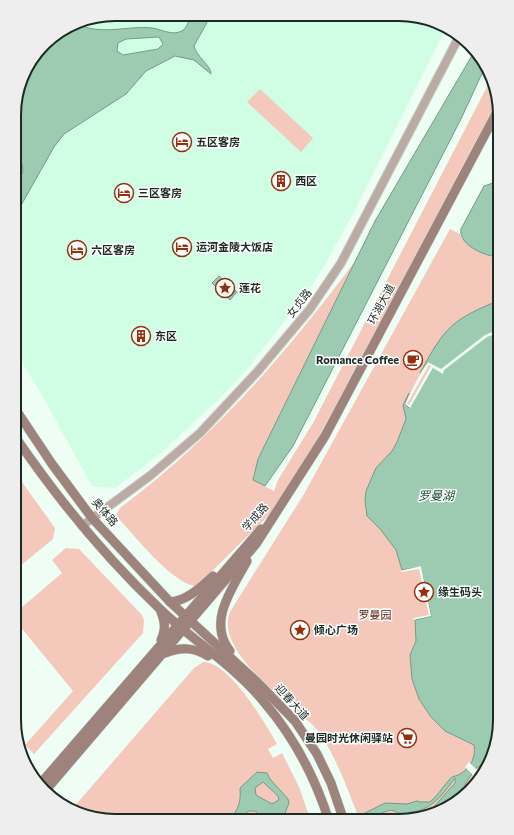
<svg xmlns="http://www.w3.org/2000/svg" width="514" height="835" font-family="Commissioner,'Noto Sans SC',sans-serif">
<rect width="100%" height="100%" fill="#effef5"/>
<polygon fill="#cffee4" points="115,14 418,16 443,27 444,32 355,210 325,265 302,299 247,369 221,397 161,453 115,488 92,486 39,390 15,351 15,102 25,70 48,39 77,22"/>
<g fill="#f4c8bb">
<path d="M 492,77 L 497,101 L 320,435 L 276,508 L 199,584 L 194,586 C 169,580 136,537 118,518 L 117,513 L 120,508 C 213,439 287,352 356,260 L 258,459 L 253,480 L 274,491 L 278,480 L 313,423 Z"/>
<polygon points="260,89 313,138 301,152 247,102"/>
<path d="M 450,229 L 460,234 L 462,239 L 492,257 L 500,257 L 500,726 L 479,781 L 437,813 L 399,821 L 360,821 C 349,793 335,753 317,730 C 312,723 304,718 298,713 C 276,693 225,654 228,621 C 228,613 234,606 238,599 L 304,494 Z"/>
<polygon points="14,471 55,528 53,539 14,571 14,509 18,506 14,501"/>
<polygon points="66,548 79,549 142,615 144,620 143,633 34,754 25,745 73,691 14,619 14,614 62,573 52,560"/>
<path d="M 203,662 C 229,661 265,723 277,744 L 268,749 L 273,758 L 282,753 L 299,787 L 311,821 L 102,820 L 73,808 L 194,668 Z"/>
</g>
<g fill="#9ccbb1" stroke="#759b86" fill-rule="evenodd">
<path d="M 187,14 L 211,15 L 194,46 C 196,56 212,67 211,74 L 194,60 L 175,56 L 146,71 L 126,94 L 64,134 L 54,147 L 15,216 L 15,193 L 23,171 L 19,147 L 15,137 L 15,102 L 25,70 L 48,39 L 77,22 C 94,37 131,25 152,28 C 161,29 170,35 179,32 C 185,31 189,23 189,18 ZM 159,37 L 163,44 L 158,49 L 123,55 L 117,51 L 118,43 L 126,39 Z"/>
<polygon points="474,52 485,67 461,119 293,446 265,486 253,480 258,459 375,221"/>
<path d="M 493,183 L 500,188 L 500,257 C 486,257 458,245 461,229 L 484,186 Z"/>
<polygon points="219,276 237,292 230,300 212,283"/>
<path d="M 500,300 L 500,726 L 486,763 L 476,768 L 465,784 L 467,790 L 437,813 L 399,821 L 382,821 L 385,816 L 389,814 L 407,817 L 432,809 L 455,783 L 455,778 C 444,793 432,810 412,812 C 409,812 406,814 403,814 C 394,813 394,807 382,813 L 379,821 L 363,821 L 361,815 L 385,803 L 407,804 L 417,801 L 420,802 L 430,802 C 438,795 442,788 449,780 C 452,775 456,777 460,774 C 471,768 476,757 474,745 L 445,731 L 431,717 L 419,699 L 412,679 L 410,655 L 416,641 L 415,620 L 431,616 L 421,567 L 402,570 L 396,550 L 381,530 L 367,516 L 365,501 L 366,491 L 376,468 L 392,451 L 397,442 L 406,419 L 403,405 L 409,393 L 405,404 L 409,408 L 434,366 L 428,362 L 422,374 L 420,373 C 445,327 451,320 500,300 Z"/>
<path d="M 257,772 L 267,773 L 270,779 L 288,799 L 289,803 L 282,821 L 262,821 L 260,816 L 255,811 L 248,811 L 241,821 L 229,820 C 239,809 241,802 240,788 ZM 263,782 L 278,796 L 279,800 L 272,804 L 256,795 L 255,788 Z"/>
</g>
<g fill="#effef5" fill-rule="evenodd">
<path d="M 500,329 L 500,332 L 487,337 L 444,370 L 443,374 L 433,368 L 410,408 L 405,404 L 420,374 L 428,362 L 441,369 L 485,335 ZM 429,365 L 431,366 L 409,405 L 407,404 Z"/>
<polygon points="421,566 431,616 413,620 414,618 429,615 419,569 402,572 400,571"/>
<polygon points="469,762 477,770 473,775 465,767"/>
</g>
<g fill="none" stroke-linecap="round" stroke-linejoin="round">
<defs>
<polyline id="tertiary" points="82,526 151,475 200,433 258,371 310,309 341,263 460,35"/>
<g id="secondary">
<polyline points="14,407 52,464 92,518 170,602 256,681 295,721 317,754 331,783 344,821"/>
<path d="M 14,435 C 57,498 105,557 160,609 C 193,641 235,666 264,702 C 294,737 315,777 329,821"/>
<path d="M 170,602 C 187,601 201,587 213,576"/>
<path d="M 161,612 C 165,622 166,629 161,640"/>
<path d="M 230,651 C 207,622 232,589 247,561"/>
<path d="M 165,653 C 181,647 193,647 208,656"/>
<polyline points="41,783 261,529"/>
<polyline points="46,790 256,544 325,436 499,108"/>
</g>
</defs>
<use href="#tertiary" stroke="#c9d8cf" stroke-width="10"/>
<use href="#secondary" stroke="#c9d8cf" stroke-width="10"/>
<use href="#tertiary" stroke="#bcaaa4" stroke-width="8"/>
<use href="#secondary" stroke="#9d837b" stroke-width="9"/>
</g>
<defs>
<symbol id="hotel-ring" viewBox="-11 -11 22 22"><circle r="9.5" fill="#fff" stroke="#96300c" stroke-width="1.5"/><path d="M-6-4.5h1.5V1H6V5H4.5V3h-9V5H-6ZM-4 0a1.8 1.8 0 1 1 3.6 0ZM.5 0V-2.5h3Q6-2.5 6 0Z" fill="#96300c"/></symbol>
<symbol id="building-ring" viewBox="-11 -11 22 22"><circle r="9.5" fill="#fff" stroke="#96300c" stroke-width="1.5"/><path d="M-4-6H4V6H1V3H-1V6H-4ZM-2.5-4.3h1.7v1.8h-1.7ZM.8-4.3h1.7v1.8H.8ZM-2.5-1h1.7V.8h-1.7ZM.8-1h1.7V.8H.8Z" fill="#96300c"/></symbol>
<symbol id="sight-ring" viewBox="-11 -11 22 22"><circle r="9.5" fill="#fff" stroke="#96300c" stroke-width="1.5"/><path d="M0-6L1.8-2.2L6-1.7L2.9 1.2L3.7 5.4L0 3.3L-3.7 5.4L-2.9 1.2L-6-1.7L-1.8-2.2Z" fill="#96300c"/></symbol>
<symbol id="cafe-ring" viewBox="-11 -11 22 22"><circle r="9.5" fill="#fff" stroke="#96300c" stroke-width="1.5"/><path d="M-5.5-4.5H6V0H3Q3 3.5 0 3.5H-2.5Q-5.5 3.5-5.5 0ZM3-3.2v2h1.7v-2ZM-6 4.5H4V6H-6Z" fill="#96300c"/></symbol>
<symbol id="supermarket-ring" viewBox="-11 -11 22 22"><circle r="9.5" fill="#fff" stroke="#96300c" stroke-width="1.5"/><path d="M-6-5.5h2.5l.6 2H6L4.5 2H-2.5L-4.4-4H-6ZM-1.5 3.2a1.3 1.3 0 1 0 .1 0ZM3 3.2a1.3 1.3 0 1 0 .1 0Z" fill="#96300c"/></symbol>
</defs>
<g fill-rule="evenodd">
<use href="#hotel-ring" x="171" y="131" width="22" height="22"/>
<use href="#building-ring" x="270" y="170" width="22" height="22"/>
<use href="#hotel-ring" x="113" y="182" width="22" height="22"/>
<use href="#hotel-ring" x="171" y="236" width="22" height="22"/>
<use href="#hotel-ring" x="66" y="239" width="22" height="22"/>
<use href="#sight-ring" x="214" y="277" width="22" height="22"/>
<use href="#building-ring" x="130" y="325" width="22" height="22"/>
<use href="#cafe-ring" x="402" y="349" width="22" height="22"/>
<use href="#sight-ring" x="413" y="581" width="22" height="22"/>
<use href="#sight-ring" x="289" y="619" width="22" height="22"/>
<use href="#supermarket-ring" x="396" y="727" width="22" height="22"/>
</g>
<g text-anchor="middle" stroke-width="3" stroke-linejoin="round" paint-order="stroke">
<g font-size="11" font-weight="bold" fill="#1b2a22" stroke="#fff" text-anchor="start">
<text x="196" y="146">五区客房</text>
<text x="295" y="185">西区</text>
<text x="138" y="197">三区客房</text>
<text x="196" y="251">运河金陵大饭店</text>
<text x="91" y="254">六区客房</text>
<text x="239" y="292">莲花</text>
<text x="155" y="340">东区</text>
<text x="399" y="364" text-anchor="end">Romance Coffee</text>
<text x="438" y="596">缘生码头</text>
<text x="314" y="634">倾心广场</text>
<text x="393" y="742" text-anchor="end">曼园时光休闲驿站</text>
</g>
<g font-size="11" fill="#1b2a22" stroke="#fff">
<text transform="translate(299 303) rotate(-52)" y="4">女贞路</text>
<text transform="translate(381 304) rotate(-62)" y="4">环湖大道</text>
<text transform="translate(105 512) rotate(49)" y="4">奥体路</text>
<text transform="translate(255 517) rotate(-49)" y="4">学成路</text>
<text transform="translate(292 702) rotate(48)" y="4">迎春大道</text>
</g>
<g font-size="11" fill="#521806" stroke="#fff">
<text x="375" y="619">罗曼园</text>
</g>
<g font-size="12" font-style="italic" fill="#174f36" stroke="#fff">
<text x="436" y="500">罗曼湖</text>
</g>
</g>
<path d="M0 0H514V835H0ZM115 21H399A94 94 0 0 1 493 115V720A94 94 0 0 1 399 814H115A94 94 0 0 1 21 720V115A94 94 0 0 1 115 21Z" fill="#edeeed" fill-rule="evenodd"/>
<path fill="none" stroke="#1b2a22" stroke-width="2" d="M115 21H399A94 94 0 0 1 493 115V720A94 94 0 0 1 399 814H115A94 94 0 0 1 21 720V115A94 94 0 0 1 115 21Z"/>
</svg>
